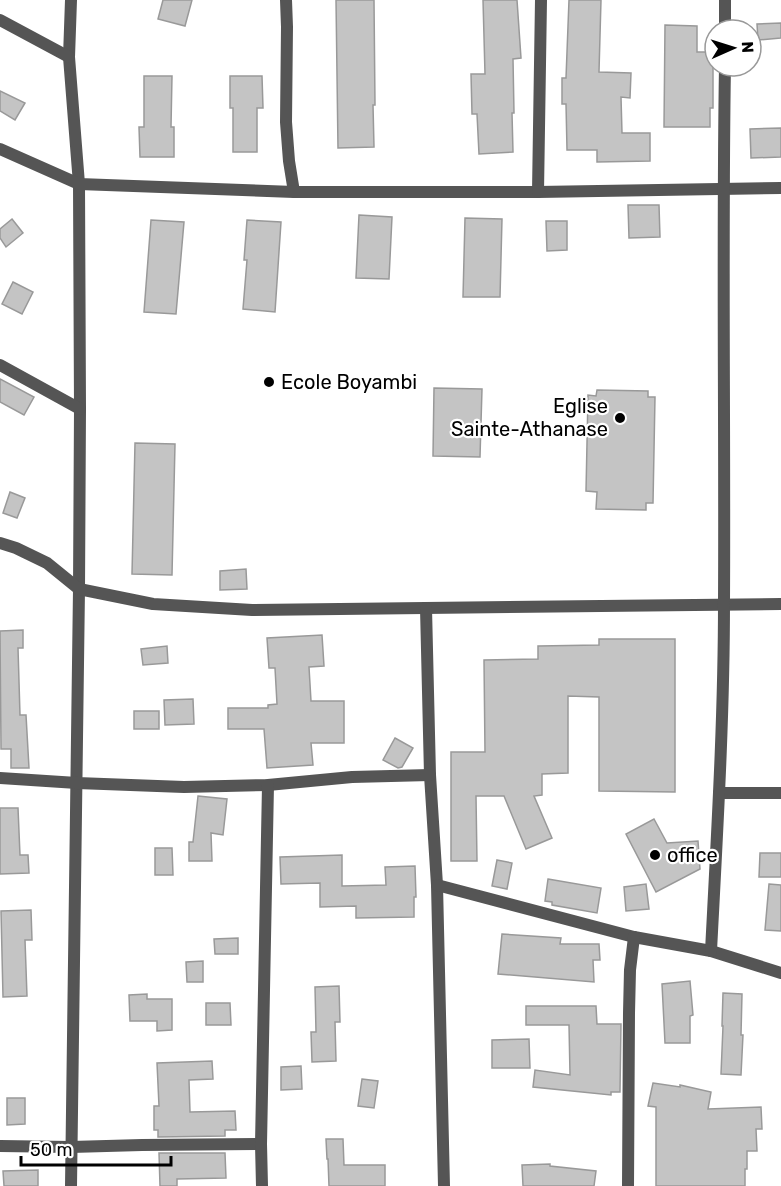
<svg xmlns="http://www.w3.org/2000/svg" width="781" height="1186" font-family="Rubik,sans-serif">
<rect width="100%" height="100%" fill="#fff"/>
<g fill="#c4c4c4" stroke="#999" stroke-width="1.5">
<polygon points="163,0 192,0 185,26 158,19"/>
<polygon points="336,0 374,0 375,105 373,105 374,147 338,148"/>
<polygon points="483,0 517,0 521,58 513,59 514,113 512,113 513,152 479,154 477,114 472,114 471,74 485,74"/>
<polygon points="569,0 601,0 599,72 631,73 630,98 621,97 622,133 650,133 650,161 597,162 597,150 567,150 566,104 562,104 562,78 566,78"/>
<polygon points="781,23 781,38 758,40 757,24"/>
<polygon points="665,25 697,26 697,52 713,52 713,108 710,108 710,127 664,127"/>
<polygon points="144,76 172,76 171,127 174,127 174,157 140,157 139,127 144,127"/>
<polygon points="230,76 262,76 263,108 257,108 257,152 233,152 233,108 230,108"/>
<polygon points="0,91 25,103 15,120 0,111"/>
<polygon points="781,128 781,157 751,158 750,129"/>
<polygon points="628,205 659,205 660,237 629,238"/>
<polygon points="359,215 392,217 389,279 356,278"/>
<polygon points="465,218 502,219 500,297 463,297"/>
<polygon points="12,219 23,233 6,247 0,238 0,229"/>
<polygon points="151,220 184,222 176,314 144,312"/>
<polygon points="247,220 281,222 275,312 243,309 247,260 244,260"/>
<polygon points="546,221 567,221 567,250 547,251"/>
<polygon points="13,282 33,292 22,314 2,304"/>
<polygon points="0,379 34,397 24,415 0,402"/>
<polygon points="434,388 482,389 480,457 433,456"/>
<polygon points="597,390 648,391 648,397 655,397 653,503 646,503 646,510 596,509 597,492 586,491 588,395 596,396"/>
<polygon points="135,443 175,444 172,575 132,574"/>
<polygon points="10,492 25,498 17,518 3,513"/>
<polygon points="246,569 247,589 220,590 220,571"/>
<polygon points="23,630 23,648 18,648 20,715 26,715 29,768 11,768 11,749 1,749 0,631"/>
<polygon points="322,635 324,666 309,667 311,701 344,701 344,743 311,743 313,765 267,768 264,729 228,729 228,708 268,708 268,705 277,704 275,668 269,668 267,638"/>
<polygon points="599,639 675,639 675,792 599,791 599,697 568,696 568,773 542,774 542,795 534,796 552,838 526,849 504,796 476,796 477,861 451,861 451,752 485,752 484,660 538,659 538,646 599,645"/>
<polygon points="167,646 168,663 143,665 141,649"/>
<polygon points="193,699 194,724 165,725 164,700"/>
<rect x="134" y="711" width="25" height="18"/>
<polygon points="395,738 413,748 402,767 398,768 383,760"/>
<polygon points="198,796 227,799 223,835 211,833 212,861 189,861 189,842 193,842"/>
<polygon points="0,808 18,808 20,855 28,855 29,873 0,874"/>
<polygon points="654,819 667,843 698,841 700,869 656,892 626,834"/>
<polygon points="155,848 172,848 173,875 155,875"/>
<polygon points="760,853 781,853 781,877 759,877"/>
<polygon points="342,855 342,886 386,885 385,867 415,866 416,897 414,897 414,917 356,918 356,906 320,907 320,883 281,884 280,857"/>
<polygon points="497,860 512,863 507,889 492,886"/>
<polygon points="548,879 601,888 597,913 552,905 552,902 545,901"/>
<polygon points="646,884 649,909 626,911 624,887"/>
<polygon points="769,884 781,885 781,931 765,930"/>
<polygon points="31,910 32,940 25,940 27,996 3,997 1,911"/>
<polygon points="502,934 561,938 560,944 599,944 600,960 593,960 594,982 498,974"/>
<polygon points="238,938 238,954 215,954 214,939"/>
<polygon points="203,961 203,982 187,982 186,962"/>
<polygon points="690,981 693,1015 690,1016 690,1043 665,1043 662,984"/>
<polygon points="339,986 340,1022 335,1022 336,1061 312,1062 311,1032 316,1032 315,987"/>
<polygon points="723,993 742,994 741,1035 743,1035 741,1075 721,1074 723,1026 722,1026"/>
<polygon points="147,994 147,999 172,999 172,1030 157,1031 157,1021 130,1021 129,995"/>
<polygon points="206,1003 230,1003 231,1025 206,1025"/>
<polygon points="526,1006 596,1006 597,1024 621,1024 620,1092 611,1092 611,1095 533,1087 535,1070 570,1075 569,1025 526,1025"/>
<polygon points="529,1039 530,1068 492,1068 492,1040"/>
<polygon points="212,1061 213,1079 189,1080 190,1112 235,1111 236,1130 225,1130 225,1136 158,1137 158,1130 154,1130 154,1106 159,1106 157,1063"/>
<polygon points="301,1066 302,1089 281,1090 281,1067"/>
<polygon points="362,1079 378,1081 374,1108 358,1106"/>
<polygon points="653,1083 680,1087 680,1085 711,1092 708,1109 761,1107 762,1129 756,1129 757,1151 747,1151 747,1169 745,1169 745,1186 656,1186 656,1107 648,1106"/>
<polygon points="7,1098 25,1098 25,1124 7,1125"/>
<polygon points="326,1139 343,1139 344,1165 385,1165 385,1186 329,1186 328,1159 327,1159"/>
<polygon points="159,1153 225,1153 226,1178 177,1179 177,1186 160,1186"/>
<polygon points="550,1164 550,1166 596,1171 594,1186 523,1186 522,1165"/>
<polygon points="38,1170 38,1186 4,1186 3,1171"/>
</g>
<g fill="none" stroke-linecap="round" stroke-linejoin="round">
<g stroke="#555" stroke-width="12">
<polyline points="71,0 69,57 79,184 80,409 79,589 71,1186"/>
<polyline points="286,0 287,27 286,122 289,161 294,192"/>
<polyline points="0,20 69,57"/>
<polyline points="725,30 725,0"/>
<polyline points="0,149 79,184 294,192 538,192 781,188"/>
<polyline points="538,192 541,0"/>
<polyline points="0,365 80,409"/>
<polyline points="0,543 16,548 47,563 79,589 153,604 252,610 781,604"/>
<polyline points="426,608 430,775 437,885 444,1186"/>
<polyline points="0,778 77,783 184,787 268,785 352,777 430,775"/>
<polyline points="719,793 781,793"/>
<polyline points="437,885 634,937 711,951 781,973"/>
<path d="M 711,951 C 717,835 724,718 724,602 C 725,423 722,245 725,66"/>
<polyline points="0,1146 71,1147 142,1145 261,1144"/>
<polyline points="262,1186 261,1144 268,785"/>
<polyline points="628,1186 629,1013 630,970 634,937"/>
</g>
</g>
<g fill="#000" stroke="#fff" stroke-width="2">
<circle cx="269" cy="382" r="6"/>
<circle cx="620" cy="418" r="6"/>
<circle cx="655" cy="855" r="6"/>
</g>
<g text-anchor="middle" stroke-width="4.5" stroke-linejoin="round" paint-order="stroke">
<g font-size="20" fill="#000" stroke="#fff" text-anchor="start">
<text x="281" y="389">Ecole Boyambi</text>
<text x="608" y="413" text-anchor="end">Eglise<tspan x="608" dy="23">Sainte-Athanase</tspan></text>
<text x="667" y="862">office</text>
</g>
</g>
<g transform="translate(733 48) rotate(87)"><circle r="28" fill="#ffffff" stroke="#999999" stroke-width="1.5"/>
<path d="M0-4.5L10 22L0 15L-10 22Z" fill="#000000"/>
<text y="-9" font-size="16" font-weight="bold" text-anchor="middle" fill="#000000">N</text>
</g>
<path d="M21 1156v9h150v-9" fill="none" stroke="#000000" stroke-width="3"/>
<text x="30" y="1156" font-size="18" fill="#000000" stroke="#ffffff" stroke-width="4.5" paint-order="stroke">50 m</text>
</svg>
